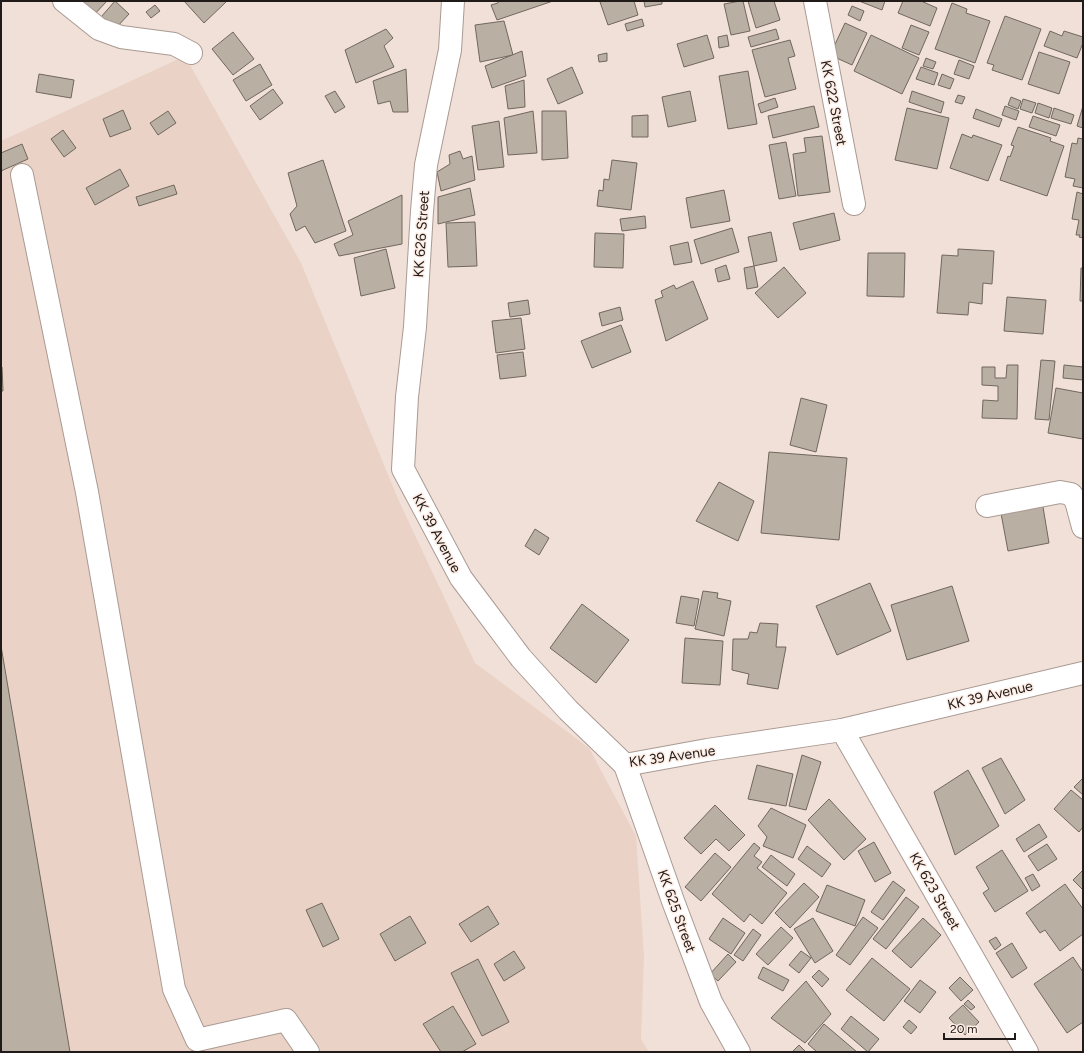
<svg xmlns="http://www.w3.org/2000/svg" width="1084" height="1053" font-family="Figtree,sans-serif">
<rect width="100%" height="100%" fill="#f0e0d8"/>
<polygon fill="#ead2c7" points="185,56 301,263 398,499 475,663 589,748 636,836 644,956 641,1039 649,1052 1,1052 1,141"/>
<g fill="#baafa3" stroke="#71675c">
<polygon points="74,1 107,1 92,17"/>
<polygon points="115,1 129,14 115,29 101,17"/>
<polygon points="184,1 227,1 204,23"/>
<polygon points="498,1 553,1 497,20 491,5 498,3"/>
<polygon points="603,1 634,1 638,15 608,25 600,2"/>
<polygon points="644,1 662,1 662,4 645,7"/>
<polygon points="740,1 743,1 750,31 731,35 724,4"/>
<polygon points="748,1 774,1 780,20 756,28"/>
<polygon points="859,1 885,1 882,10"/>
<polygon points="903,1 921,1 937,8 930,26 898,13"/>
<polygon points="952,3 967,9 966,13 990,21 975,63 935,49"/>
<polygon points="155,5 160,11 151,18 146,12"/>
<polygon points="852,6 864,11 860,21 848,15"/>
<polygon points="1005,16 1041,29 1022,80 992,70 994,65 987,63"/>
<polygon points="642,19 644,26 627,31 625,24"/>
<polygon points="504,21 513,55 480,62 475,25"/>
<polygon points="845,23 867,33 852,65 830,55"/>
<polygon points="911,25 929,32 919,55 902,48"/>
<polygon points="386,29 393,38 384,46 394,67 356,83 345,50"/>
<polygon points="776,29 779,39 751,47 748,37"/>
<polygon points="1050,31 1062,36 1064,31 1083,37 1083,43 1077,58 1044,46"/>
<polygon points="233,32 254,59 233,75 212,49"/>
<polygon points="707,35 714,58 684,67 677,44"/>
<polygon points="727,35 729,46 719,48 718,37"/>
<polygon points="871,35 919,58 902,94 854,71"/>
<polygon points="790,40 795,56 788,58 796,89 765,97 752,50"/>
<polygon points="522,51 526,76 492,88 485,66"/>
<polygon points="1039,52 1070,62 1059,94 1028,84"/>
<polygon points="607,53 607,61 599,62 598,55"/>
<polygon points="926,58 936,62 933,69 923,66"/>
<polygon points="959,60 974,66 969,79 954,74"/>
<polygon points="260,64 272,85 246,101 233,80"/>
<polygon points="572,67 583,93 558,104 547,79"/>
<polygon points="921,67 938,73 934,85 916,79"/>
<polygon points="406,69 408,112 393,112 390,101 378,104 373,81"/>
<polygon points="748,71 757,124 728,129 719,76"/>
<polygon points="39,74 74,80 71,98 36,92"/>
<polygon points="942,74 954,79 950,89 938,85"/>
<polygon points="524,80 525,107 508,109 505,86"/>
<polygon points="273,89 283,103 260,120 250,106"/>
<polygon points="335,91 345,107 335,113 325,96"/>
<polygon points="690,91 696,121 668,127 662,97"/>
<polygon points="912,91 944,102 941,113 909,102"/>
<polygon points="958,95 965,97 962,104 955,102"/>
<polygon points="1011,97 1021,101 1018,109 1008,105"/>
<polygon points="775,98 778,107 761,113 758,104"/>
<polygon points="1023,99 1036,103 1032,113 1020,109"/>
<polygon points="1038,103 1052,108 1049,118 1035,113"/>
<polygon points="814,106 819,127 773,138 768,116"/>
<polygon points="1005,106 1019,111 1016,120 1002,115"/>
<polygon points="1083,106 1083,128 1077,126"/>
<polygon points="907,108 949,118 937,169 895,160"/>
<polygon points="1054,108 1074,115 1071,124 1051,118"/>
<polygon points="976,109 1002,119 999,127 973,118"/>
<polygon points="123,110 131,129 110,137 103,119"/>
<polygon points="168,111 176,123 158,135 150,123"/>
<polygon points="533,111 537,153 508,155 504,118"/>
<polygon points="542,111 566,111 568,158 542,160"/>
<polygon points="648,115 648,137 632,137 632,116"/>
<polygon points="1033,116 1060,125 1056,136 1029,127"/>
<polygon points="499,121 504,167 478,170 472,126"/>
<polygon points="1018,127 1051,138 1050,141 1064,146 1047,196 1000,180 1008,156 1010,157 1014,146 1011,145"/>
<polygon points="63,130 76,148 64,157 51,139"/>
<polygon points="962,134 972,138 973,135 1002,145 988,181 950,168"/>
<polygon points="822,136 830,192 798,196 793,154 806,152 804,138"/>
<polygon points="1078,138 1083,139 1083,188 1073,186 1075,179 1065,177 1072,143 1077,144"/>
<polygon points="786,142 796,196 779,199 769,145"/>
<polygon points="22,144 28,159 1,171 1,153"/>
<polygon points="460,151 463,159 472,156 475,180 441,191 437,172 450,164 449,155"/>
<polygon points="323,160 346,231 315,243 305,226 296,231 290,214 297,206 288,173"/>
<polygon points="612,160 637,163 631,210 597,206 599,190 603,191 604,179 609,180"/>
<polygon points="120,169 129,186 95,205 86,188"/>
<polygon points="174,185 177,194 139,206 136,197"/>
<polygon points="470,188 475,215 438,224 438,197"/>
<polygon points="724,190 730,221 691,228 686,198"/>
<polygon points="1077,192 1083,194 1083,238 1079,237 1080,235 1076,235 1079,220 1072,219"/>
<polygon points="402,195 402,244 339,256 334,244 353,235 348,221"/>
<polygon points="834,213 840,240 800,250 793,223"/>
<polygon points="645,216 646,228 622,231 620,219"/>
<polygon points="475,222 477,266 448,267 446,223"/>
<polygon points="732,228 739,252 701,264 694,240"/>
<polygon points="771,232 777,261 754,266 748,237"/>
<polygon points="595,233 624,234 623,268 594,267"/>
<polygon points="688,242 692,262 674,265 670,246"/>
<polygon points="386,249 395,288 361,296 354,258"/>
<polygon points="958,249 994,251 992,284 983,283 982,304 969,302 968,315 937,313 942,255 958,256"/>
<polygon points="868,253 905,253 904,297 867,296"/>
<polygon points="726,265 730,279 718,282 715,269"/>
<polygon points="754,266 758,287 747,289 744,268"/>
<polygon points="784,267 806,293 778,318 755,293"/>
<polygon points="1081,268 1083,268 1083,301 1080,301"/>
<polygon points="693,281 708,319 666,341 655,300 663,297 661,291 674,285 676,289"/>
<polygon points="1007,297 1046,300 1043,334 1004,331"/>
<polygon points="528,300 530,314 510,317 508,303"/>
<polygon points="620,307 623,320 602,326 599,313"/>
<polygon points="521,318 525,349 496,353 492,321"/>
<polygon points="621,325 631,352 592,368 581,341"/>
<polygon points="523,352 526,376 500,379 497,355"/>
<polygon points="1041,360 1055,361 1049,420 1035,419"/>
<polygon points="1007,365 1018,365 1017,419 982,418 983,400 998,401 998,386 982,385 982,367 995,367 995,378 1006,378"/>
<polygon points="1064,365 1083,367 1083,380 1063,378"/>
<polygon points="2,367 3,391 1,391 1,368"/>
<polygon points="1056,388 1083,393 1083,439 1048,433"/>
<polygon points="801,398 827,405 816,452 790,445"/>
<polygon points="769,452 847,458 839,540 761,533"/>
<polygon points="719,482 754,501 738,541 696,521"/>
<polygon points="1042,501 1049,543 1008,551 1000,508"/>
<polygon points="535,529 549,538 539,555 525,546"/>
<polygon points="870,583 891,631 837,655 816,606"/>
<polygon points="952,586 969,641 907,660 891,605"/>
<polygon points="703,591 718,593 717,598 731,601 724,636 695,629"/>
<polygon points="681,596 699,599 694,626 676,623"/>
<polygon points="582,604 629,640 596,683 550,648"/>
<polygon points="760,623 778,624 776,647 786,647 778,689 747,684 749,674 732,670 733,639 748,639 750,632 757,633"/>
<polygon points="685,638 723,641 720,685 682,683"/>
<polygon points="1,646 70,1052 1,1052"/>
<polygon points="802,755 821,762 806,810 789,806"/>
<polygon points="1001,758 1025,800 1005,814 982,768"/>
<polygon points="757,765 793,774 786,806 748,799"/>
<polygon points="968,770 999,826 955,855 934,792"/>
<polygon points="1083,778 1083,795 1074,787"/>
<polygon points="1071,790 1083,800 1083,827 1079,832 1054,809"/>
<polygon points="829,799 866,839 844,860 808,820"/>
<polygon points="715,805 745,835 729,851 716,839 701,854 684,838"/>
<polygon points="771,808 806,825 793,858 763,846 767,837 758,826"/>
<polygon points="1039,824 1047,837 1024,852 1016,839"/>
<polygon points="874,842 891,873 875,882 858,851"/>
<polygon points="754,843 760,848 754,856 762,862 757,868 787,893 762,924 750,914 744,922 712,894"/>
<polygon points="1047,844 1057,859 1038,871 1028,856"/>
<polygon points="807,846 831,864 822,877 798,859"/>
<polygon points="1002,850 1028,891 995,912 983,893 989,889 976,867"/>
<polygon points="715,853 731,867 701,901 685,887"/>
<polygon points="771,855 795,874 787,886 762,867"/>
<polygon points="1082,871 1083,872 1083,890 1073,880"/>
<polygon points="1033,874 1040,886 1032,891 1025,878"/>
<polygon points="893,881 905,890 883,920 871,912"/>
<polygon points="804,883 819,897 790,928 775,913"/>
<polygon points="1065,884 1083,909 1083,934 1060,951 1045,930 1040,933 1026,913"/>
<polygon points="827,885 865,900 855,926 816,911"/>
<polygon points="906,897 919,907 886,949 873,939"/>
<polygon points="322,903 339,939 323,947 306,910"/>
<polygon points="488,906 499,924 471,942 459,924"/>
<polygon points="410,916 426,943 395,961 380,934"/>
<polygon points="863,917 878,928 850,965 836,955"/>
<polygon points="723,918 745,933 731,954 709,939"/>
<polygon points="813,918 833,951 815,963 794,929"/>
<polygon points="923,918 941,935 911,968 892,951"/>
<polygon points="781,927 793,938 768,965 756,954"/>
<polygon points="753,929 761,935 743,961 734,955"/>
<polygon points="996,937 1001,945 995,950 989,941"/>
<polygon points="1012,943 1027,968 1012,978 996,953"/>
<polygon points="514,951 525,968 504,981 494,964"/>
<polygon points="801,951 811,958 799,973 789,965"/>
<polygon points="728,954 736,962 718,981 710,974"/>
<polygon points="1073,957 1083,972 1083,1022 1067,1033 1034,984"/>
<polygon points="872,958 910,989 884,1021 846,990"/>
<polygon points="478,959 509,1022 482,1036 451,973"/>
<polygon points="763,967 789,980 783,991 758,978"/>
<polygon points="819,970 829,979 822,987 812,977"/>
<polygon points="960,977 973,990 961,1001 949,988"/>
<polygon points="920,980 936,992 920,1013 904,1001"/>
<polygon points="806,981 831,1014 805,1043 771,1018"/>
<polygon points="968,1000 975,1007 971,1010 964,1004"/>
<polygon points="963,1005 979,1022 965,1035 949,1018"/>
<polygon points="453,1006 476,1044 462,1052 441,1052 423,1024"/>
<polygon points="851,1016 879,1039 868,1052 841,1029"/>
<polygon points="909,1020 917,1027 911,1034 903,1027"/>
<polygon points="824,1024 857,1052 817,1052 808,1044"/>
<polygon points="799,1045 806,1052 792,1052"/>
</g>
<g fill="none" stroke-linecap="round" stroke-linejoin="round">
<defs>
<g id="minor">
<polyline points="64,1 99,29 121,37 174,44 191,53"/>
<polyline points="453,1 450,50 426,165 422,211 415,327 407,397 403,469 461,578 521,658 568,710 625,765 707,750 842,730 1083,673"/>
<polyline points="815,1 854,204"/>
<polyline points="22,175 87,492 174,989 197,1040 286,1020 308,1052"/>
<polyline points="987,506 1060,492 1071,494 1076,501 1083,527"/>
<polyline points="842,730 1027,1052"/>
<polyline points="625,765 673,901 711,1002 739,1052"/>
</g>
</defs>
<use href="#minor" stroke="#aa9a93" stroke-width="24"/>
<use href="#minor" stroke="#fff" stroke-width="22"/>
</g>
<g text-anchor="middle" stroke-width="3" stroke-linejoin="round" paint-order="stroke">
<g font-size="14" fill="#201a18" stroke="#fdede5">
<text transform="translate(834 103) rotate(79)" y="5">KK 622 Street</text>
<text transform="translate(421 234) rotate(-86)" y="5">KK 626 Street</text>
<text transform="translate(437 533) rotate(62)" y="5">KK 39 Avenue</text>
<text transform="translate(990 695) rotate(-13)" y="5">KK 39 Avenue</text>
<text transform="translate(672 756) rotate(-8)" y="5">KK 39 Avenue</text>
<text transform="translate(935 891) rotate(60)" y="5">KK 623 Street</text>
<text transform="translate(677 911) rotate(70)" y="5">KK 625 Street</text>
</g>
</g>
<rect width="1084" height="1053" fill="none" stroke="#201a18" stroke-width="4"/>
<path d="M944 1033v6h71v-6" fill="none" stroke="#201a18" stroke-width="2"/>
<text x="950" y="1033" font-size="12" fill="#201a18" stroke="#fdede5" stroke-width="3" paint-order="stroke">20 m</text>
</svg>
